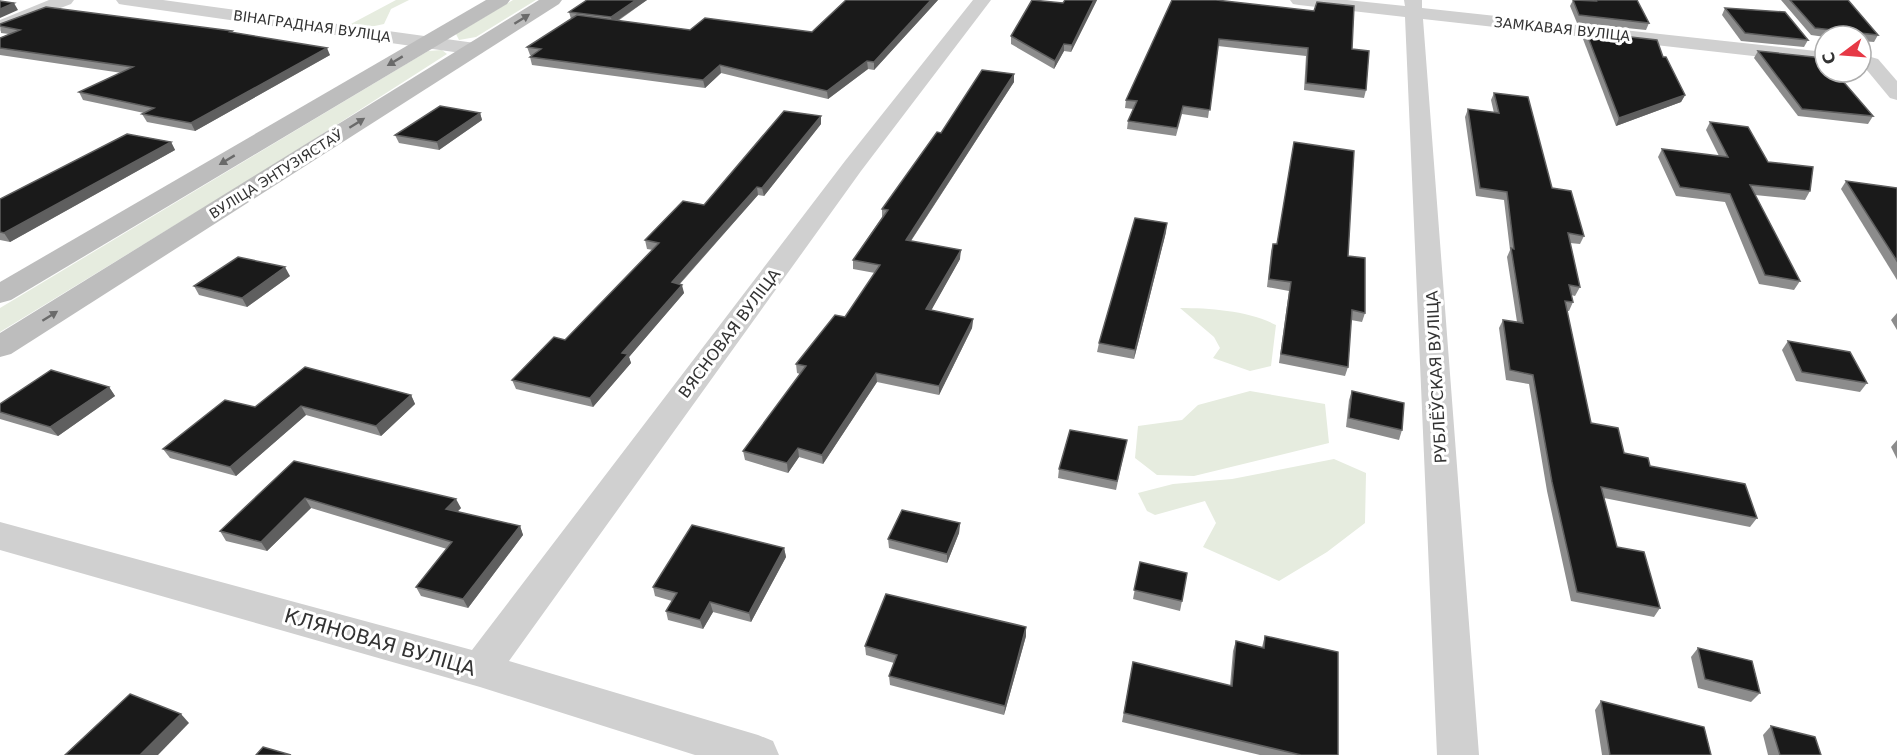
<svg xmlns="http://www.w3.org/2000/svg" width="1897" height="755" font-family="'DejaVu Sans',sans-serif">
<rect width="100%" height="100%" fill="#fff"/>
<g fill="#e6ecdf">
<polygon points="396,0 409,0 391,9 384,24 365,28 349,25"/>
<polygon points="513,0 536,0 476,37 459,40 456,34"/>
<polygon points="442,50 447,54 280,161 0,332 0,308 428,51"/>
<path d="M 1180,308 C 1211,308 1249,311 1276,325 L 1271,366 L 1250,371 L 1213,358 L 1220,348 L 1214,337 Z"/>
<polygon points="1250,391 1325,404 1329,443 1194,476 1157,475 1135,458 1138,426 1182,420 1198,405"/>
<polygon points="1334,459 1366,473 1365,523 1327,552 1279,581 1203,547 1216,523 1205,501 1155,515 1147,511 1138,493 1173,484 1232,479"/>
</g>
<g fill="none" stroke-linecap="round" stroke-linejoin="round">
<g fill="#d0d0d0" fill-rule="evenodd">
<polygon points="49,0 74,0 71,4 0,31 0,20"/>
<polygon points="116,0 163,0 475,43 482,45 485,49 482,53 475,55 125,5 119,4"/>
<polygon points="973,0 991,0 861,171 509,661 758,735 773,741 779,755 695,755 480,687 0,550 0,522 472,650 845,161"/>
<polygon points="1290,0 1347,0 1405,6 1404,0 1422,0 1422,8 1825,52 1825,64 1423,19 1479,755 1437,755 1405,17 1299,5 1293,4"/>
<polygon points="1871,57 1878,59 1897,81 1897,100 1890,98 1861,63 1864,59"/>
</g>
<g fill="#bdbdbd" fill-rule="evenodd">
<polygon points="486,0 510,0 507,4 11,300 0,303 0,282"/>
<polygon points="539,0 562,0 559,4 11,354 0,357 0,333"/>
</g>
</g>
<g fill="#8c8c8c">
<polygon points="587,0 647,0 618,21 690,30 812,32 846,0 938,0 874,70 868,69 828,99 721,73 705,88 532,65 530,57 532,56 530,55 527,47 572,19 571,19 569,12"/>
<polygon points="1065,0 1097,0 1071,52 1064,51 1054,69 1011,44 1011,36 1063,3"/>
<polygon points="1172,0 1352,49 1366,90 1364,98 1304,90 1306,56 1218,46 1208,118 1182,114 1176,136 1127,129 1128,121 1133,109 1125,108 1126,100"/>
<polygon points="1573,0 1590,1 1590,0 1637,0 1649,23 1646,30 1577,23 1570,6"/>
<polygon points="1781,0 1848,0 1878,35 1874,42 1861,41 1861,36 1825,36 1825,37 1811,35"/>
<polygon points="1725,8 1808,40 1804,47 1741,41 1722,15"/>
<polygon points="0,24 232,31 233,33 330,55 195,131 147,122 142,114 144,113 83,100 79,92 122,73 0,55 0,38 9,34 1,33"/>
<polygon points="1586,32 1685,95 1681,102 1616,126 1583,39"/>
<polygon points="1758,51 1873,116 1868,124 1798,116 1754,58"/>
<polygon points="1014,74 1014,82 911,241 960,259 931,310 973,319 972,328 939,395 877,382 823,464 799,457 788,473 745,460 743,451 800,374 797,373 796,364 845,317 875,273 853,269 853,260 882,217 882,209 941,133"/>
<polygon points="1494,93 1552,188 1584,236 1580,244 1570,243 1580,287 1575,296 1571,295 1573,302 1569,311 1567,311 1591,423 1624,453 1757,518 1750,527 1604,498 1617,547 1660,608 1654,617 1571,601 1547,491 1529,384 1506,380 1499,328 1503,320 1517,322 1507,257 1510,250 1504,200 1476,196 1465,117 1468,109 1494,113 1491,100"/>
<polygon points="480,113 482,120 439,150 399,143 395,135"/>
<polygon points="821,116 821,124 764,196 758,195 680,284 684,293 629,357 631,363 593,407 516,389 512,380 565,340 653,250 647,249 645,240 704,205"/>
<polygon points="1710,122 1810,191 1805,200 1755,195 1800,281 1794,290 1759,284 1725,202 1676,196 1658,157 1662,149 1719,156 1706,130"/>
<polygon points="171,142 175,150 10,242 0,240 0,199"/>
<polygon points="1294,142 1348,256 1365,313 1362,322 1351,320 1348,367 1345,376 1279,363 1289,291 1267,287 1271,252 1273,244 1277,244"/>
<polygon points="1846,181 1897,188 1897,280 1841,189"/>
<polygon points="1166,232 1134,359 1097,352 1099,343"/>
<polygon points="290,276 247,307 199,295 194,286"/>
<polygon points="1897,313 1897,330 1891,320"/>
<polygon points="1788,341 1867,383 1860,392 1796,381 1782,350"/>
<polygon points="109,387 115,396 58,436 0,419 0,404"/>
<polygon points="1352,391 1402,430 1399,440 1346,427 1349,400"/>
<polygon points="411,395 415,404 381,436 306,415 236,476 170,458 163,449 255,407"/>
<polygon points="1897,440 1897,459 1891,447"/>
<polygon points="1125,449 1116,490 1058,478 1059,469"/>
<polygon points="294,461 461,508 457,512 520,526 523,535 468,608 421,596 416,587 447,549 311,508 267,551 226,541 220,531"/>
<polygon points="960,523 959,533 947,563 889,548 888,539"/>
<polygon points="784,548 786,557 751,622 713,612 703,629 668,620 666,611 672,601 655,596 653,587"/>
<polygon points="1140,562 1182,601 1180,611 1133,599"/>
<polygon points="1026,636 1004,715 890,685 889,676 894,663 866,655 865,646"/>
<polygon points="1265,636 1338,755 1260,755 1122,722 1133,662 1230,686 1233,651 1236,641 1262,647"/>
<polygon points="1698,648 1760,693 1751,702 1698,688 1691,657"/>
<polygon points="1601,701 1711,755 1602,755 1595,710"/>
<polygon points="1771,726 1821,755 1768,755 1763,735"/>
</g>
<g fill="#5f5f5f">
<polygon points="636,0 647,0 612,24 611,17"/>
<polygon points="931,0 938,0 874,70 874,62"/>
<polygon points="1094,0 1097,0 1071,52 1072,45"/>
<polygon points="14,3 18,10 0,18 0,9"/>
<polygon points="1064,44 1064,51 1054,69 1055,61"/>
<polygon points="327,48 330,55 195,131 191,123"/>
<polygon points="867,61 868,69 828,99 827,91"/>
<polygon points="720,65 721,73 705,88 703,80"/>
<polygon points="1014,74 1014,82 906,248 906,240"/>
<polygon points="1685,95 1681,102 1616,126 1619,118"/>
<polygon points="480,113 482,120 439,150 437,142"/>
<polygon points="821,116 821,124 764,196 762,188"/>
<polygon points="171,142 175,150 10,242 4,233"/>
<polygon points="757,187 758,195 673,291 672,282"/>
<polygon points="1167,223 1166,232 1134,359 1135,350"/>
<polygon points="961,250 960,259 927,318 926,309"/>
<polygon points="285,267 290,276 247,307 242,298"/>
<polygon points="682,285 684,293 629,357 631,363 593,407 590,398 622,353"/>
<polygon points="973,319 972,328 939,395 939,386"/>
<polygon points="876,373 877,382 823,464 822,455"/>
<polygon points="109,387 115,396 58,436 50,427"/>
<polygon points="411,395 415,404 381,436 376,426"/>
<polygon points="301,406 306,415 236,476 230,467"/>
<polygon points="798,448 799,457 788,473 787,463"/>
<polygon points="305,498 311,508 267,551 261,542"/>
<polygon points="456,499 461,508 451,518 446,509"/>
<polygon points="960,523 959,533 947,563 947,554"/>
<polygon points="520,526 523,535 468,608 463,599"/>
<polygon points="784,548 786,557 751,622 749,613"/>
<polygon points="710,602 713,612 703,629 700,620"/>
<polygon points="1026,627 1026,636 1004,715 1005,706"/>
<polygon points="181,714 189,723 158,755 140,755"/>
</g>
<g fill="#1a1a1a" stroke="#5f5f5f" stroke-width="1.5">
<polygon points="587,0 636,0 611,17 569,12"/>
<polygon points="846,0 931,0 874,62 867,61 827,91 720,65 703,80 530,57 541,49 527,47 577,15 690,30 705,18 812,32"/>
<polygon points="1032,0 1063,3 1065,0 1094,0 1072,45 1064,44 1055,61 1011,36"/>
<polygon points="1172,0 1216,0 1314,11 1317,2 1354,6 1352,49 1369,51 1366,90 1306,83 1308,48 1219,39 1210,110 1183,106 1177,128 1128,121 1137,101 1126,100"/>
<polygon points="1573,0 1596,1 1595,0 1637,0 1649,23 1579,15"/>
<polygon points="1790,0 1848,0 1878,35 1815,28"/>
<polygon points="0,1 14,3 0,9"/>
<polygon points="46,7 232,31 230,32 327,48 191,123 142,114 154,108 79,92 133,67 0,48 0,38 20,30 0,26 0,24"/>
<polygon points="1725,8 1785,12 1808,40 1745,33"/>
<polygon points="1586,32 1657,40 1663,57 1666,57 1685,95 1619,118"/>
<polygon points="1758,51 1823,58 1825,60 1825,72 1835,72 1873,116 1802,109"/>
<polygon points="982,70 1014,74 906,240 961,250 926,309 973,319 939,386 876,373 822,455 798,448 787,463 743,451 806,366 796,364 835,315 845,317 880,265 853,260 888,210 882,209 937,132 941,133"/>
<polygon points="1494,93 1528,97 1552,188 1571,191 1584,236 1568,233 1580,287 1569,285 1573,302 1565,301 1591,423 1618,428 1624,453 1648,458 1650,466 1745,484 1757,518 1601,487 1617,547 1644,552 1660,608 1577,592 1552,482 1533,375 1510,370 1503,320 1523,323 1511,248 1514,249 1507,192 1480,188 1468,109 1499,113"/>
<polygon points="440,106 480,113 437,142 395,135"/>
<polygon points="784,111 821,116 762,188 757,187 672,282 682,285 622,353 628,354 590,398 512,380 554,337 565,340 659,243 645,240 683,201 704,205"/>
<polygon points="1710,122 1748,127 1768,162 1813,167 1810,191 1750,185 1800,281 1765,275 1730,194 1680,187 1662,149 1728,157"/>
<polygon points="127,134 171,142 4,233 0,232 0,199"/>
<polygon points="1294,142 1354,151 1348,256 1365,258 1365,313 1352,310 1348,367 1281,354 1291,282 1269,279 1273,244 1277,244"/>
<polygon points="1846,181 1897,188 1897,261"/>
<polygon points="1135,218 1167,223 1135,350 1099,343"/>
<polygon points="238,257 285,267 242,298 194,286"/>
<polygon points="1788,341 1850,352 1867,383 1802,372"/>
<polygon points="305,367 411,395 376,426 301,406 230,467 163,449 225,400 255,407"/>
<polygon points="51,370 109,387 50,427 0,412 0,404"/>
<polygon points="1352,391 1404,403 1402,430 1349,418"/>
<polygon points="1070,430 1127,440 1117,481 1059,469"/>
<polygon points="294,461 456,499 446,509 520,526 463,599 416,587 452,542 305,498 261,542 220,531"/>
<polygon points="902,510 960,523 947,554 888,539"/>
<polygon points="692,525 784,548 749,613 710,602 700,620 666,611 677,593 653,587"/>
<polygon points="1140,562 1187,573 1182,601 1134,590"/>
<polygon points="886,594 1026,627 1005,706 889,676 897,655 865,646"/>
<polygon points="1265,636 1338,652 1338,755 1301,755 1124,713 1133,662 1232,686 1236,641 1264,648"/>
<polygon points="1698,648 1752,661 1760,693 1705,679"/>
<polygon points="130,694 181,714 140,755 65,755"/>
<polygon points="1601,701 1704,727 1711,755 1610,755"/>
<polygon points="1771,726 1815,737 1821,755 1780,755"/>
<polygon points="263,747 291,755 256,755"/>
</g>
<defs><path id="oneway-solid" d="M-6-.8H1V-3.2L6.5 0L1 3.2V.8H-6Z" transform="scale(1.5)"/></defs>
<g fill="#6a6a6a">
<use href="#oneway-solid" transform="translate(522 19) rotate(-32)"/>
<use href="#oneway-solid" transform="translate(395 61) rotate(149)"/>
<use href="#oneway-solid" transform="translate(357 123) rotate(-32)"/>
<use href="#oneway-solid" transform="translate(227 160) rotate(149)"/>
<use href="#oneway-solid" transform="translate(50 316) rotate(-32)"/>
</g>
<g text-anchor="middle" stroke-width="6" stroke-linejoin="round" paint-order="stroke">
<g font-size="14" fill="#333" stroke="#fff">
<text transform="translate(312 26) rotate(8)" y="5">ВІНАГРАДНАЯ ВУЛІЦА</text>
<text transform="translate(1562 29) rotate(6)" y="5">ЗАМКАВАЯ ВУЛІЦА</text>
<text transform="translate(276 174) rotate(-32)" y="5">ВУЛІЦА ЭНТУЗІЯСТАЎ</text>
</g>
<g font-size="16" fill="#333" stroke="#fff">
<text transform="translate(729 333) rotate(-53)" y="6">ВЯСНОВАЯ ВУЛІЦА</text>
<text transform="translate(1436 377) rotate(-93)" y="6">РУБЛЁЎСКАЯ ВУЛІЦА</text>
</g>
<g font-size="20" fill="#333" stroke="#fff">
<text transform="translate(380 642) rotate(16)" y="7">КЛЯНОВАЯ ВУЛІЦА</text>
</g>
</g>
<g transform="translate(1843 54) rotate(254)"><circle r="28" fill="#ffffff" stroke="#adadad" stroke-width="1.5"/>
<path d="M0-4.5L10 22L0 15L-10 22Z" fill="#e63946"/>
<text y="-9" font-size="16" font-weight="bold" text-anchor="middle" fill="#333333">С</text>
</g>
</svg>
